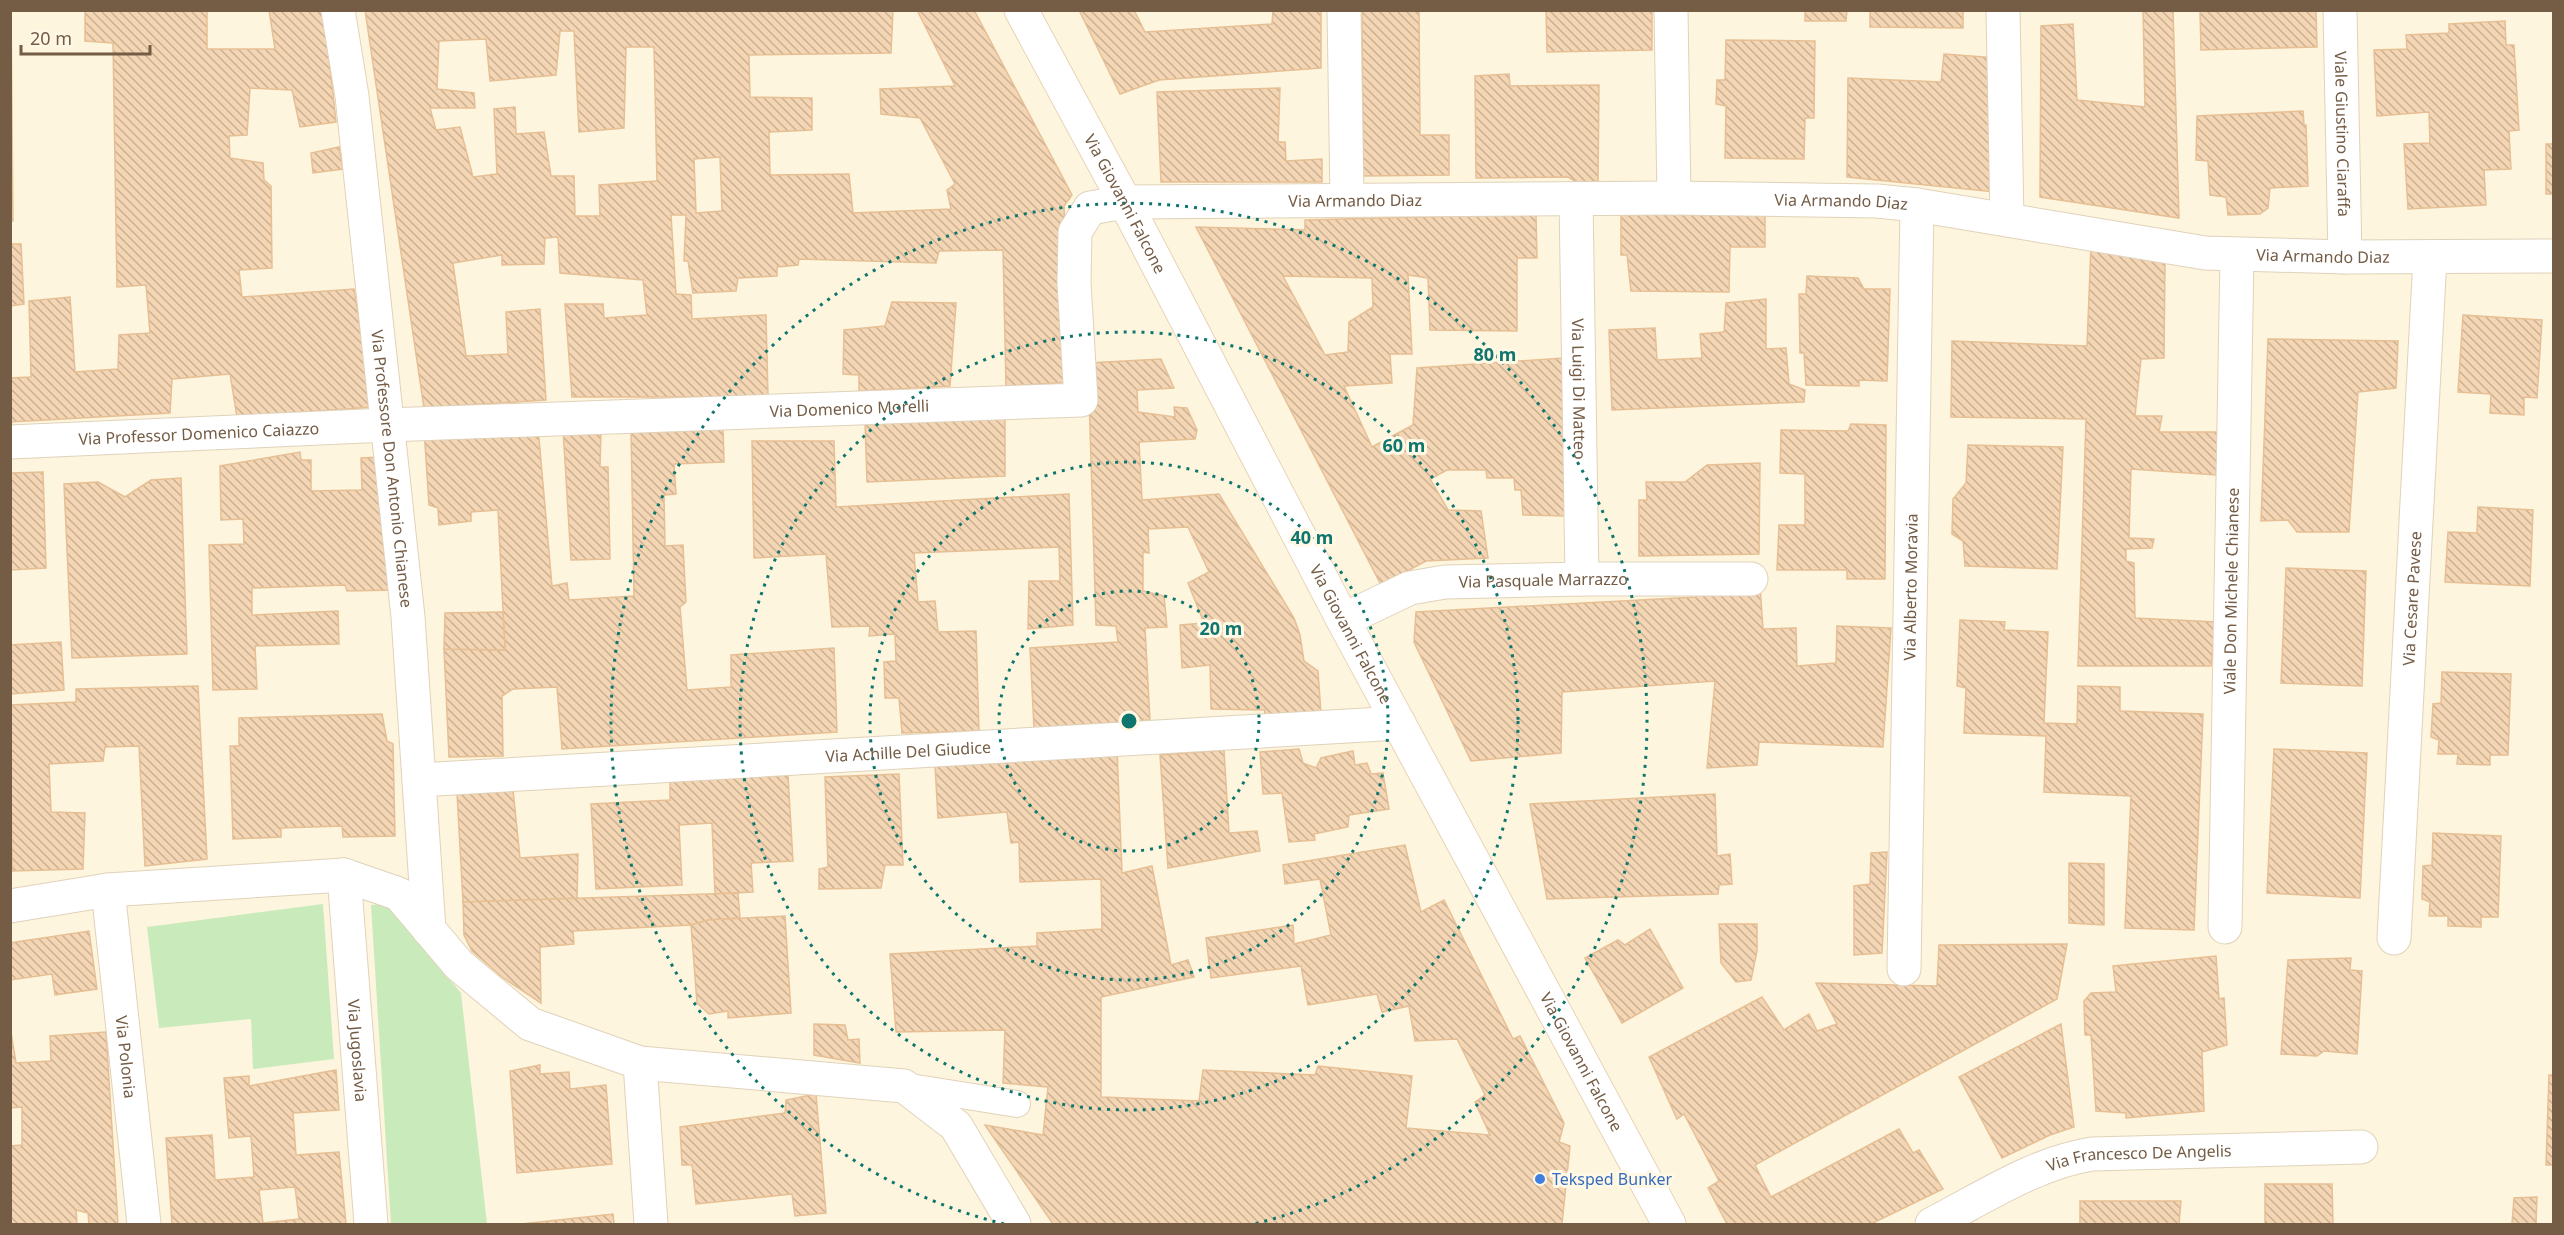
<svg xmlns="http://www.w3.org/2000/svg" width="2564" height="1235" font-family="'Noto Sans',sans-serif">
<defs>
<pattern id="building-back-hatch" width="6" height="6" patternUnits="userSpaceOnUse" patternTransform="scale(1.5)"><rect width="6" height="6" fill="#f4d6b4"/><path d="M-1 5l2 2M0 0l6 6M5-1l2 2" fill="none" stroke="#cab194"/></pattern>
</defs>
<rect width="100%" height="100%" fill="#fdf5de"/>
<g fill="#c9ebbc">
<polygon points="323,904 334,1059 253,1069 251,1019 159,1028 147,927"/>
<polygon points="386,904 461,993 487,1224 391,1224 371,905"/>
</g>
<g fill="url(#building-back-hatch)" stroke="#e7bf94" stroke-width="1.5" fill-rule="evenodd">
<polygon points="10,10 11,10 13,221 10,221"/>
<polygon points="85,10 207,10 207,49 275,49 269,10 324,10 336,122 300,127 292,90 250,88 247,135 229,136 230,158 263,163 264,180 271,186 272,268 239,270 242,297 354,289 373,407 237,417 230,374 172,379 170,413 10,422 10,378 31,377 29,301 70,297 75,372 118,369 119,335 150,333 146,285 117,287 113,43 85,41"/>
<path d="M 365,10 L 893,10 L 891,53 L 749,55 L 750,97 L 812,98 L 812,130 L 769,132 L 770,175 L 849,174 L 853,213 L 951,209 L 947,190 L 955,184 L 920,118 L 881,114 L 880,89 L 955,86 L 917,10 L 974,10 L 1072,195 L 1064,206 L 1072,382 L 1006,386 L 1003,250 L 939,251 L 936,263 L 799,259 L 798,265 L 777,267 L 777,276 L 738,278 L 736,291 L 693,293 L 688,261 L 684,261 L 686,215 L 671,215 L 676,294 L 691,295 L 692,319 L 766,315 L 768,397 L 572,397 L 565,304 L 603,304 L 604,318 L 647,315 L 643,280 L 560,273 L 558,237 L 545,238 L 544,264 L 502,265 L 502,255 L 453,263 L 466,356 L 508,354 L 506,312 L 540,309 L 546,400 L 424,408 ZM 560,31 L 574,31 L 579,132 L 624,128 L 626,47 L 654,47 L 657,181 L 599,185 L 600,216 L 575,216 L 574,176 L 551,176 L 544,132 L 516,134 L 515,107 L 494,109 L 497,174 L 473,177 L 460,127 L 436,130 L 430,108 L 475,108 L 474,93 L 437,89 L 439,41 L 486,39 L 490,81 L 556,75 ZM 720,157 L 722,211 L 696,213 L 694,159 Z"/>
<polygon points="1079,10 1134,10 1145,32 1272,24 1273,10 1321,10 1321,68 1159,80 1120,94"/>
<polygon points="1362,10 1419,10 1420,135 1449,135 1449,175 1363,176"/>
<polygon points="1546,10 1652,10 1652,50 1547,52"/>
<polygon points="1805,10 1847,10 1846,21 1805,21"/>
<polygon points="1870,10 1963,10 1963,28 1870,27"/>
<polygon points="2143,10 2173,10 2179,218 2040,197 2041,26 2073,24 2077,100 2145,107"/>
<polygon points="2200,10 2316,10 2317,47 2201,50"/>
<polygon points="2505,21 2506,45 2514,45 2519,130 2509,131 2511,169 2484,170 2486,205 2408,209 2404,144 2430,143 2429,112 2377,116 2374,50 2407,49 2406,35 2449,33 2449,24"/>
<polygon points="1726,40 1815,41 1814,118 1805,118 1804,159 1725,158 1726,106 1716,104 1717,80 1725,80"/>
<polygon points="1944,54 1997,58 1995,192 1847,177 1848,78 1941,82"/>
<polygon points="1509,74 1510,86 1599,85 1598,181 1578,183 1568,177 1476,178 1475,76"/>
<polygon points="1280,88 1278,142 1285,142 1286,161 1322,159 1322,182 1161,182 1157,92"/>
<polygon points="2303,111 2304,125 2306,125 2308,186 2270,188 2268,208 2260,214 2228,215 2226,197 2210,195 2208,161 2196,160 2197,116"/>
<rect x="2546" y="144" width="8" height="50"/>
<polygon points="339,147 343,169 313,173 311,153"/>
<polygon points="1621,210 1765,211 1765,247 1730,247 1729,292 1631,291 1627,255 1621,255"/>
<path d="M 1536,214 L 1537,258 L 1517,258 L 1517,331 L 1430,330 L 1428,278 L 1408,275 L 1412,354 L 1390,354 L 1392,383 L 1344,386 L 1372,447 L 1413,425 L 1417,368 L 1564,358 L 1567,516 L 1523,515 L 1521,490 L 1515,490 L 1514,478 L 1487,478 L 1486,470 L 1447,470 L 1430,479 L 1448,510 L 1481,511 L 1488,558 L 1426,561 L 1381,585 L 1196,227 L 1305,230 L 1305,220 ZM 1283,276 L 1372,278 L 1373,307 L 1349,322 L 1348,352 L 1325,355 Z"/>
<polygon points="10,244 21,244 24,304 10,306"/>
<polygon points="2091,245 2165,262 2164,358 2141,359 2135,416 2162,416 2159,432 2219,432 2216,475 2131,469 2129,538 2154,539 2152,548 2126,549 2126,561 2134,563 2135,618 2216,622 2211,666 2078,666 2086,419 1951,417 1952,341 2087,346"/>
<polygon points="1807,276 1858,278 1864,289 1890,289 1887,381 1859,380 1859,386 1806,385 1804,353 1800,353 1799,294 1806,294"/>
<polygon points="1766,299 1766,349 1786,348 1789,384 1805,390 1804,402 1612,410 1609,330 1655,328 1657,360 1702,358 1700,334 1724,332 1726,303"/>
<polygon points="892,302 956,303 950,386 859,391 859,375 843,374 844,330 885,326"/>
<polygon points="2463,315 2542,320 2537,398 2524,397 2524,415 2490,413 2491,394 2458,392"/>
<polygon points="2268,339 2398,341 2396,388 2358,392 2349,532 2297,532 2288,520 2261,521"/>
<polygon points="1161,359 1174,388 1137,390 1138,412 1175,417 1174,407 1187,408 1197,430 1195,439 1139,442 1142,500 1219,494 1294,618 1300,635 1304,661 1318,671 1321,714 1264,717 1265,710 1211,709 1210,665 1182,668 1180,625 1204,623 1188,583 1209,572 1188,527 1148,529 1149,553 1143,552 1143,591 1164,596 1167,627 1145,628 1150,720 1034,728 1030,648 1118,642 1116,626 1096,625 1088,363"/>
<polygon points="1005,416 1005,476 867,482 865,422"/>
<polygon points="1851,424 1886,425 1885,579 1847,579 1847,570 1777,570 1779,525 1805,525 1805,474 1780,473 1781,430 1848,431"/>
<polygon points="538,427 552,586 567,583 569,600 634,596 631,429 723,427 724,462 674,464 676,494 664,495 665,546 683,545 686,602 680,607 687,690 731,687 731,655 834,648 837,732 562,749 557,687 513,689 502,696 503,756 449,757 444,649 505,650 498,510 471,512 471,521 439,525 438,508 429,505 424,429"/>
<polygon points="563,429 601,431 600,467 608,467 610,559 571,560"/>
<polygon points="752,441 834,441 836,507 1069,494 1073,625 1028,629 1029,581 1060,581 1059,547 914,553 918,602 935,601 938,632 976,631 979,731 902,733 899,698 885,698 884,662 896,661 895,634 869,636 870,626 832,627 826,554 754,558"/>
<polygon points="1968,445 2063,447 2057,569 1965,566 1963,541 1952,534 1953,499 1966,483"/>
<polygon points="300,452 301,460 311,460 311,491 362,490 361,458 380,457 396,590 347,591 345,585 252,588 252,615 338,611 339,644 255,646 257,689 213,690 209,545 244,544 243,519 221,520 220,466"/>
<polygon points="1760,463 1759,554 1639,556 1639,500 1647,500 1646,482 1685,482 1707,465"/>
<polygon points="43,472 46,568 10,570 10,473"/>
<polygon points="181,478 187,654 72,658 64,484 98,482 125,497 151,480"/>
<polygon points="2478,507 2533,510 2530,586 2445,582 2448,532 2477,533"/>
<polygon points="2286,568 2366,571 2362,686 2281,683"/>
<polygon points="1760,586 1763,629 1796,628 1797,666 1836,663 1837,626 1891,628 1883,747 1759,742 1757,765 1707,768 1715,681 1562,692 1561,753 1471,761 1414,642 1416,612 1696,597 1698,588"/>
<polygon points="503,612 505,650 444,649 445,613"/>
<polygon points="1960,620 2005,622 2004,630 2048,632 2044,723 2077,724 2078,686 2120,687 2120,711 2203,714 2194,930 2125,928 2131,796 2044,792 2046,736 1964,733 1966,688 1957,686"/>
<polygon points="61,642 64,690 10,694 10,645"/>
<polygon points="2442,672 2511,674 2508,755 2490,755 2490,765 2457,764 2458,754 2438,754 2439,740 2431,737 2433,704 2441,703"/>
<polygon points="198,686 207,859 145,866 139,746 105,747 103,761 49,764 51,812 85,813 83,869 12,871 10,705 76,702 76,689"/>
<polygon points="382,714 387,741 393,744 395,836 343,837 342,826 281,828 281,837 233,839 230,746 239,746 239,718"/>
<polygon points="1117,749 1122,873 1152,866 1171,965 1188,960 1194,977 1101,997 1101,1097 1199,1101 1203,1070 1315,1075 1318,1066 1412,1076 1406,1128 1490,1135 1475,1102 1485,1095 1457,1039 1415,1041 1409,1006 1382,1012 1377,994 1308,1005 1301,966 1211,978 1206,938 1293,925 1294,944 1331,935 1320,879 1285,884 1283,865 1405,845 1421,912 1444,900 1513,1039 1520,1036 1564,1123 1559,1142 1570,1146 1562,1224 1277,1224 1264,1222 1263,1224 1053,1224 985,1125 1043,1135 1048,1087 1003,1083 1005,1030 896,1032 890,954 1037,946 1037,933 1102,929 1101,879 1020,882 1019,842 1011,843 1007,812 938,818 935,765"/>
<polygon points="1299,749 1303,763 1316,768 1321,758 1353,751 1355,765 1367,763 1371,774 1383,773 1389,809 1349,815 1348,827 1314,834 1315,840 1289,842 1282,793 1263,794 1260,752"/>
<polygon points="2274,749 2367,753 2360,898 2267,893"/>
<polygon points="1224,750 1229,833 1257,831 1260,851 1168,868 1160,755"/>
<polygon points="899,774 903,865 885,865 881,888 819,889 819,869 828,867 825,777"/>
<polygon points="788,775 793,861 751,863 753,892 715,894 712,823 679,825 682,885 596,889 591,804 670,800 670,781"/>
<polygon points="513,790 520,858 578,854 577,899 463,902 457,793"/>
<polygon points="1715,794 1717,856 1730,854 1732,884 1719,885 1718,894 1547,899 1530,804"/>
<polygon points="2433,833 2501,836 2498,917 2481,917 2481,927 2448,926 2448,916 2429,916 2430,902 2422,899 2423,866 2432,865"/>
<polygon points="1887,852 1882,953 1854,955 1854,886 1870,884 1871,853"/>
<polygon points="2069,863 2104,864 2104,925 2069,923"/>
<polygon points="738,893 740,918 708,920 691,925 573,931 574,944 540,947 541,1003 502,977 472,951 464,935 463,902"/>
<polygon points="785,916 791,1013 728,1018 728,1011 709,1014 697,1003 691,925 708,920"/>
<polygon points="1719,924 1757,924 1757,951 1751,980 1736,982 1721,963"/>
<polygon points="1650,929 1683,988 1622,1023 1585,958 1618,940 1625,945"/>
<polygon points="89,931 97,989 55,995 52,974 10,980 10,943"/>
<polygon points="2067,944 2057,999 1755,1165 1771,1197 1899,1129 1913,1153 1919,1150 1943,1189 1871,1224 1727,1224 1708,1188 1719,1181 1684,1114 1677,1119 1649,1057 1762,997 1784,1030 1809,1014 1817,1031 1837,1024 1816,983 1937,986 1939,945"/>
<polygon points="2216,956 2219,999 2224,998 2227,1045 2202,1052 2204,1111 2126,1118 2126,1113 2096,1111 2091,1035 2085,1035 2084,1001 2091,993 2116,992 2113,966"/>
<polygon points="2351,958 2350,970 2362,971 2357,1054 2324,1051 2317,1056 2281,1054 2288,960"/>
<polygon points="814,1024 845,1025 848,1040 859,1039 860,1063 814,1055"/>
<polygon points="2061,1024 2074,1127 2050,1135 2002,1158 1959,1077"/>
<polygon points="10,1026 16,1063 51,1061 50,1036 106,1032 118,1224 89,1224 88,1213 76,1210 77,1224 10,1224 10,1146 22,1145 22,1107 10,1108"/>
<polygon points="540,1065 540,1074 569,1072 570,1089 606,1085 612,1164 517,1173 510,1071"/>
<path d="M 336,1070 L 339,1110 L 293,1113 L 296,1155 L 339,1152 L 346,1224 L 172,1224 L 166,1138 L 212,1135 L 215,1180 L 254,1177 L 251,1136 L 229,1138 L 224,1078 L 249,1076 L 249,1086 ZM 295,1187 L 299,1219 L 263,1223 L 259,1190 Z"/>
<polygon points="2549,1075 2554,1075 2554,1165 2546,1165"/>
<polygon points="816,1094 826,1213 795,1216 792,1194 696,1204 692,1165 682,1165 680,1127 785,1113 786,1100"/>
<polygon points="2265,1184 2332,1184 2333,1224 2265,1224"/>
<polygon points="2537,1197 2536,1224 2512,1224 2514,1198"/>
<polygon points="2080,1201 2181,1201 2179,1224 2080,1224"/>
<polygon points="613,1214 614,1224 521,1224"/>
</g>
<g fill="none" stroke-linecap="round" stroke-linejoin="round">
<defs>
<polyline id="lane" points="904,1086 1017,1104"/>
<g id="street">
<path id="s1" d="M 338,10 L 352,96 L 408,617 L 429,930"/>
<polyline points="1344,10 1347,199"/>
<polyline points="1671,10 1674,198"/>
<polyline points="2003,10 2007,220"/>
<path id="s2" d="M 2340,10 L 2345,257"/>
<path id="s3" d="M 1576,199 L 1582,579"/>
<path id="s4" d="M 10,442 L 387,425 L 1081,400 L 1074,283 L 1075,232 L 1090,208 L 1125,202 L 1674,198 L 1877,201 L 1917,205 L 2205,253 L 2345,257 L 2554,256"/>
<path id="s5" d="M 1343,620 L 1410,588 L 1445,582 L 1582,579 L 1751,579"/>
<path id="s6" d="M 419,780 L 1399,723"/>
<path id="s7" d="M 344,875 L 371,1224"/>
<path id="s8" d="M 108,890 L 144,1224"/>
<polyline points="10,906 108,890 344,875 399,894 459,965 530,1024 640,1063 904,1086 956,1126 1014,1224"/>
<path id="s9" d="M 2225,927 L 2237,255"/>
<path id="s10" d="M 2394,938 L 2430,257"/>
<path id="s11" d="M 1904,969 L 1917,205"/>
<polyline points="640,1063 651,1224"/>
<path id="s12" d="M 1932,1224 C 1983,1198 2035,1163 2092,1154 L 2361,1147"/>
</g>
<g id="secondary">
<path id="s13" d="M 1021,10 L 1125,202 L 1343,620 L 1669,1224"/>
</g>
</defs>
<use href="#lane" stroke="#e1d2ba" stroke-width="28"/>
<use href="#street" stroke="#e1d2ba" stroke-width="35"/>
<use href="#secondary" stroke="#e7d4b7" stroke-width="35"/>
<use href="#lane" stroke="#fff" stroke-width="26"/>
<use href="#street" stroke="#fff" stroke-width="33"/>
<use href="#secondary" stroke="#fff" stroke-width="33"/>
</g>
<g fill="none" stroke="#0f766e" stroke-width="3" stroke-dasharray="3 6">
<circle cx="1129" cy="721" r="130"/>
<circle cx="1129" cy="721" r="259"/>
<circle cx="1129" cy="721" r="389"/>
<path d="M1004 1224A518 518 0 1 1 1254 1224"/>
</g>
<circle fill="#3f7fe0" stroke="#fff8e5" stroke-width="2" cx="1540" cy="1179" r="6"/>
<g text-anchor="middle" stroke-width="6" stroke-linejoin="round" paint-order="stroke">
<g font-size="16" fill="#745c45" stroke="#fff8e5">
<text dy="6" stroke="none"><textPath href="#s2" startOffset="124">Viale Giustino Ciaraffa</textPath></text>
<text dy="6" stroke="none"><textPath href="#s4" startOffset="1534">Via Armando Diaz</textPath></text>
<text dy="6" stroke="none"><textPath href="#s4" startOffset="2020">Via Armando Diaz</textPath></text>
<text dy="6" stroke="none"><textPath href="#s13" startOffset="220">Via Giovanni Falcone</textPath></text>
<text dy="6" stroke="none"><textPath href="#s4" startOffset="2506">Via Armando Diaz</textPath></text>
<text dy="6" stroke="none"><textPath href="#s3" startOffset="190">Via Luigi Di Matteo</textPath></text>
<text dy="6" stroke="none"><textPath href="#s4" startOffset="840">Via Domenico Morelli</textPath></text>
<text dy="6" stroke="none"><textPath href="#s4" startOffset="189">Via Professor Domenico Caiazzo</textPath></text>
<text dy="6" stroke="none"><textPath href="#s1" startOffset="462">Via Professore Don Antonio Chianese</textPath></text>
<text dy="6" stroke="none"><textPath href="#s5" startOffset="208">Via Pasquale Marrazzo</textPath></text>
<text dy="6" stroke="none"><textPath href="#s11" startOffset="382">Via Alberto Moravia</textPath></text>
<text dy="6" stroke="none"><textPath href="#s9" startOffset="336">Viale Don Michele Chianese</textPath></text>
<text dy="6" stroke="none"><textPath href="#s10" startOffset="340">Via Cesare Pavese</textPath></text>
<text dy="6" stroke="none"><textPath href="#s13" startOffset="706">Via Giovanni Falcone</textPath></text>
<text dy="6" stroke="none"><textPath href="#s6" startOffset="490">Via Achille Del Giudice</textPath></text>
<text dy="6" stroke="none"><textPath href="#s7" startOffset="176">Via Jugoslavia</textPath></text>
<text dy="6" stroke="none"><textPath href="#s8" startOffset="168">Via Polonia</textPath></text>
<text dy="6" stroke="none"><textPath href="#s13" startOffset="1192">Via Giovanni Falcone</textPath></text>
<text dy="6" stroke="none"><textPath href="#s12" startOffset="222">Via Francesco De Angelis</textPath></text>
</g>
<g font-size="16" fill="#366cbe" stroke="#fff8e5" text-anchor="start">
<text x="1552" y="1185">Teksped Bunker</text>
</g>
</g>
<circle cx="1129" cy="721" r="9" fill="#0f766e" stroke="#fff8e5" stroke-width="3"/>
<g font-size="18" text-anchor="middle" font-weight="bold" fill="#0f766e" stroke="#fff8e5" stroke-width="6" stroke-linejoin="round" paint-order="stroke">
<text x="1495" y="361">80 m</text>
<text x="1404" y="452">60 m</text>
<text x="1312" y="544">40 m</text>
<text x="1221" y="635">20 m</text>
</g>
<rect width="2564" height="1235" fill="none" stroke="#745c45" stroke-width="24"/>
<path d="M21 45v9h129v-9" fill="none" stroke="#745c45" stroke-width="3"/>
<text x="30" y="45" font-size="18" fill="#745c45" stroke="#fff8e5" stroke-width="4.5" paint-order="stroke">20 m</text>
</svg>
